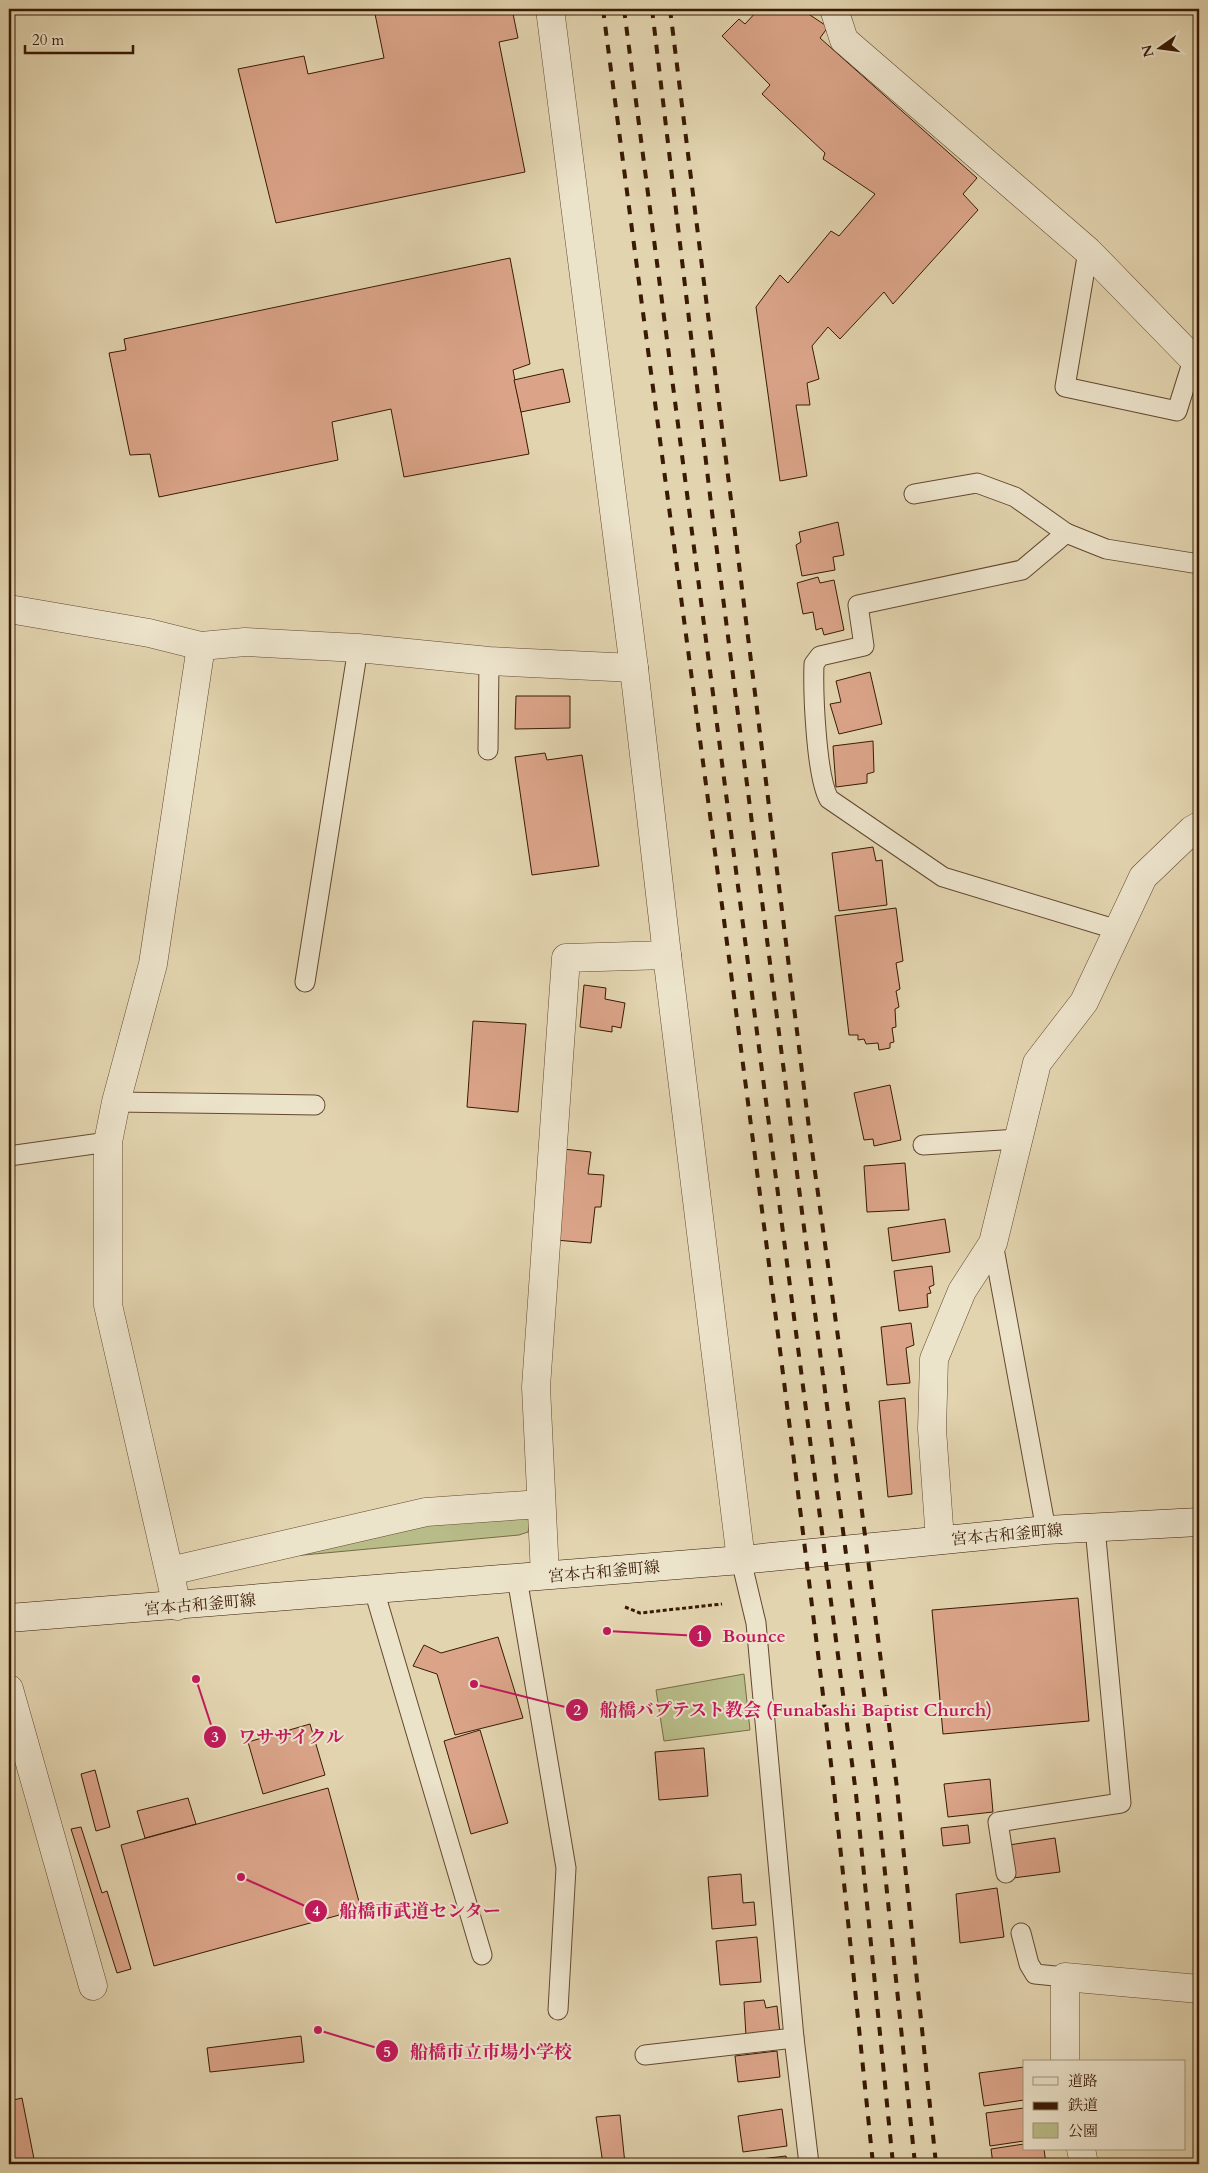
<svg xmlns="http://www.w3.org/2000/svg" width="1208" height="2173" font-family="Cardo,'Noto Serif JP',serif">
<rect width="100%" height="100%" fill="#e2d4af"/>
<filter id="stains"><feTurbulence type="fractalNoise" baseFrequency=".004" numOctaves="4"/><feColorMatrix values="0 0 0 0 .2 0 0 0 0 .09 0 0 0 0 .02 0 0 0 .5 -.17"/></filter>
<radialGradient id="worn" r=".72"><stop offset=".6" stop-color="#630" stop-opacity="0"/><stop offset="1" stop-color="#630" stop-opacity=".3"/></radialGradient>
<g fill="#b8bc88" stroke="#786b46">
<polygon points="528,1518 530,1522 528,1532 519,1535 282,1557 426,1525"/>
<polygon points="744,1674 750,1730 664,1741 656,1690"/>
</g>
<g fill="#dba489" stroke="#391a04">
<polygon points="374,9 512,9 518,38 499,42 525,172 276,223 238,69 304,56 308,74 384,58"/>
<polygon points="759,9 801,9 828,27 820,38 977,178 963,194 978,210 893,304 884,292 840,339 828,327 812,346 819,379 807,383 810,405 796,405 807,476 780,481 756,307 780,275 788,283 831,231 839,236 875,194 823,159 825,153 762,94 770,85 722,36 739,19 745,24"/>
<polygon points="510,258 530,364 513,370 529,454 404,477 391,409 332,422 338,460 159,497 150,454 130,455 109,353 126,350 124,339"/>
<polygon points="563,369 570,402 521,412 514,380"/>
<polygon points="838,522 844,555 833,557 835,570 802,576 796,545 801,542 799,532"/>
<polygon points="818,577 820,583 834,580 844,630 824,635 822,628 816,630 813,612 803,614 797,583"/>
<polygon points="870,672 882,724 839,734 830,704 841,702 836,681"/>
<polygon points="516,696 570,696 570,728 515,729"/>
<polygon points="873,741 874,772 867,774 867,783 836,787 833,746"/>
<polygon points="545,753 547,760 582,755 599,866 532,875 515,757"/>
<polygon points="873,847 876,861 882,860 887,905 839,911 832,853"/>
<polygon points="896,908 903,961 896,963 900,989 896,991 899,1007 895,1009 896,1027 892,1028 894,1042 890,1043 890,1048 879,1050 878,1043 866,1044 864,1039 858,1040 858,1035 849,1035 835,916"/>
<polygon points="584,985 606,988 605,999 625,1003 621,1028 612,1026 612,1032 580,1027"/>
<polygon points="473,1021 526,1024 518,1112 467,1107"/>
<polygon points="890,1085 901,1140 874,1146 873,1139 864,1140 854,1093"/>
<polygon points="563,1149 591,1152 588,1174 604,1175 601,1207 595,1207 591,1243 555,1240"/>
<polygon points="905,1163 909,1210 867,1212 864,1166"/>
<polygon points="945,1219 950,1252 892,1261 888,1228"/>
<polygon points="932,1266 934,1285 929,1287 931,1293 927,1294 928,1307 899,1311 894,1271"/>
<polygon points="911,1323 914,1345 906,1348 910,1383 887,1385 881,1327"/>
<polygon points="905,1398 912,1494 888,1497 879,1401"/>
<polygon points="1078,1598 1089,1721 943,1734 932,1610"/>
<polygon points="498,1637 523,1718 455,1735 437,1674 413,1666 424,1645 441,1653"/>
<polygon points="310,1724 325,1775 263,1794 248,1742"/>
<polygon points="480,1730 508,1823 471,1834 444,1741"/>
<polygon points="704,1748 708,1796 659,1800 655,1752"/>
<polygon points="95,1770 110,1827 96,1831 81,1774"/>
<polygon points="990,1779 993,1812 948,1817 944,1784"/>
<polygon points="328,1788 361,1909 154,1966 121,1845"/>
<polygon points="188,1798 196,1824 145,1838 137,1811"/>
<polygon points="968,1825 970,1843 943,1846 941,1828"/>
<polygon points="81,1827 102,1893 107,1891 131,1969 117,1973 71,1829"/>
<polygon points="1055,1838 1060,1872 1013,1878 1009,1845"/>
<polygon points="741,1874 743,1903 754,1902 756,1925 712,1929 708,1877"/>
<polygon points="997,1888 1004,1937 960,1943 956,1894"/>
<polygon points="757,1937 761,1982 720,1985 716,1941"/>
<polygon points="764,2000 766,2008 777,2006 780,2034 746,2036 744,2002"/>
<polygon points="301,2036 304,2062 210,2072 207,2048"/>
<polygon points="777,2051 780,2077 738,2082 735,2056"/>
<polygon points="1024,2067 1024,2100 984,2106 979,2073"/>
<polygon points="22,2098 35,2164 9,2164 9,2101"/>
<polygon points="1024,2108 1024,2141 990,2146 986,2113"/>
<polygon points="782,2109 787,2146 743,2152 738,2116"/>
<polygon points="620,2115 625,2164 603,2164 596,2117"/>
<polygon points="1024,2144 1024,2149 1044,2149 1046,2164 993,2164 991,2149"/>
<polygon points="786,2156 787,2164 743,2164 743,2161"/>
</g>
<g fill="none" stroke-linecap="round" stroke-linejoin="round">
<defs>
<g id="lane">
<polyline points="1088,251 1065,387 1177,411 1193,360"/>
<polyline points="914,494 977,483 1015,497 1066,533 1106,549 1199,564"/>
<path d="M 1066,533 L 1022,570 L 858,605 L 864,646 L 820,656 L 814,664 C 813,692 816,776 829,799 L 943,877 L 1118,930"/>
<polyline points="488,750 489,661"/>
<polyline points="305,982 358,648"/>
<polyline points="116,1102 315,1105"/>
<polyline points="923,1145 1019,1139"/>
<polyline points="9,1156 108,1142"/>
<polyline points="993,1243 1046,1530"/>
<polyline points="741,1560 756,1623 794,2038 809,2164"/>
<polyline points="517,1578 566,1868 558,2010"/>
<polyline points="374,1590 482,1955"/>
<polyline points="1006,1873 998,1822 1121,1803 1095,1528"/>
<polyline points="1021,1933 1029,1964 1035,1974 1065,1977"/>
<polyline points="645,2055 794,2038"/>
</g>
<g id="street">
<polyline points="550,9 634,668 667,955 741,1560"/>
<polyline points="834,9 844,40 1088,251 1199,365"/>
<polyline points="9,609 149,633 201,646 245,642 358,648 489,661 634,668"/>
<polyline points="940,1540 932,1429 934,1359 962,1291 993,1243 1037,1063 1084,1002 1143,877 1192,830 1199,826"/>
<polyline points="170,1571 426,1512 541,1504"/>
<polyline points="545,1575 536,1387 566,958 667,955"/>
<polyline points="177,1606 108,1305 108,1142 116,1102 153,964 201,646"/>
<polyline points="9,1689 93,1986"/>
<polyline points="1065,2062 1065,1977 1199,1989"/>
<polyline points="1081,2149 1084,2164"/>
</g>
<polyline id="secondary" points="9,1618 741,1560 1046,1530 1199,1522"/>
</defs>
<use href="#lane" stroke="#63482f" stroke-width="21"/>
<use href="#street" stroke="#63482f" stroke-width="29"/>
<use href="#secondary" stroke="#391a04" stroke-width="29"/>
<polyline stroke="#391a04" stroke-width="3" stroke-dasharray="4 2.5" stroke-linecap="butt" points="625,1607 640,1613 722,1604"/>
<use href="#lane" stroke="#ece3cb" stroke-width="19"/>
<use href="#street" stroke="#ece3cb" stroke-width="28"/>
<use href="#secondary" stroke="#ece3cb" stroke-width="28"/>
<g stroke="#391a04" stroke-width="4" stroke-dasharray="9 9" stroke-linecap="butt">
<path d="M 603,9 C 673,546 748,1083 814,1622 C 837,1802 854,1983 873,2164"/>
<polyline points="624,9 856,1794 893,2164"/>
<polyline points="652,9 712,512 877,1795 915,2164"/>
<polyline points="670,9 810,1136 859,1488 897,1788 936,2164"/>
</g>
</g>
<g text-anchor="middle" stroke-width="4" stroke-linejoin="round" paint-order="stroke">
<g font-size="16" fill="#391a04" stroke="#ece3cb">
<text transform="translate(1007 1534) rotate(-5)" y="6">宮本古和釜町線</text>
<text transform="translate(604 1571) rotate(-5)" y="6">宮本古和釜町線</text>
<text transform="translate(200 1604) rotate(-5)" y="6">宮本古和釜町線</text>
</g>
</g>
<path fill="none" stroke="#c2185b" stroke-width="2" d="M607 1631L700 1636M474 1684L577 1710M196 1679L215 1737M241 1877L316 1911M318 2030L387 2051"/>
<g fill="#c2185b" stroke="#ece3cb" stroke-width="2">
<circle cx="607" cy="1631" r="5"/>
<circle cx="474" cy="1684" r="5"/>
<circle cx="196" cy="1679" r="5"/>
<circle cx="241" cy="1877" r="5"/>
<circle cx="318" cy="2030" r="5"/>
<circle cx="700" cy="1636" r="12"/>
<circle cx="577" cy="1710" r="12"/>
<circle cx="215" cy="1737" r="12"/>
<circle cx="316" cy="1911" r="12"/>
<circle cx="387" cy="2051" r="12"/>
</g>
<g font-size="15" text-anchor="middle" font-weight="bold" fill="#fff">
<text x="700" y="1641">1</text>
<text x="577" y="1715">2</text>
<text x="215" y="1742">3</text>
<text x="316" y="1916">4</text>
<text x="387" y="2057">5</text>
</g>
<g font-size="18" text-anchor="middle" font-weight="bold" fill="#c2185b" stroke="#ece3cb" stroke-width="4" stroke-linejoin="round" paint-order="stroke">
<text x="754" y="1642">Bounce</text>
<text x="796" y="1716">船橋バプテスト教会 (Funabashi Baptist Church)</text>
<text x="291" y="1743">ワササイクル</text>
<text x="420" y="1917">船橋市武道センター</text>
<text x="491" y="2058">船橋市立市場小学校</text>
</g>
<rect width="1208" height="2173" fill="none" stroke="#e2d4af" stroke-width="30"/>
<rect x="10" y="10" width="1188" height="2153" fill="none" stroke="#391a04" stroke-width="2.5"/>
<rect x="15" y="15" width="1178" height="2143" fill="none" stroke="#391a04"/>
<rect x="1023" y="2060" width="162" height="90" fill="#ece3cb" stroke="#a4937b"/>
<rect x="1033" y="2077" width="25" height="8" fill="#ece3cb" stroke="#a4937b"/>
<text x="1068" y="2086" font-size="15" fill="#391a04">道路</text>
<rect x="1033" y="2102" width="25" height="8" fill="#391a04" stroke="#a4937b"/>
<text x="1068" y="2110" font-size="15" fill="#391a04">鉄道</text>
<rect x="1033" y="2123" width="25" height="15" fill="#b8bc88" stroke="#a4937b"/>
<text x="1068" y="2136" font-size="15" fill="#391a04">公園</text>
<g transform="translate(1160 48) rotate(256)" stroke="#ece3cb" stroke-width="4" paint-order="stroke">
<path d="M0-4L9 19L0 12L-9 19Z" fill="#391a04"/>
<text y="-8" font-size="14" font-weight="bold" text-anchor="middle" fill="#391a04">N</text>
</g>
<path d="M25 45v8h108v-8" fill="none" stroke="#391a04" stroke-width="2.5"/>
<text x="32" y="45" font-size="15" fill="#391a04" stroke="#ece3cb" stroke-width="4" paint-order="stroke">20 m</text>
<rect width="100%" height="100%" filter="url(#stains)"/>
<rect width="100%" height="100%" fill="url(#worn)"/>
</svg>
